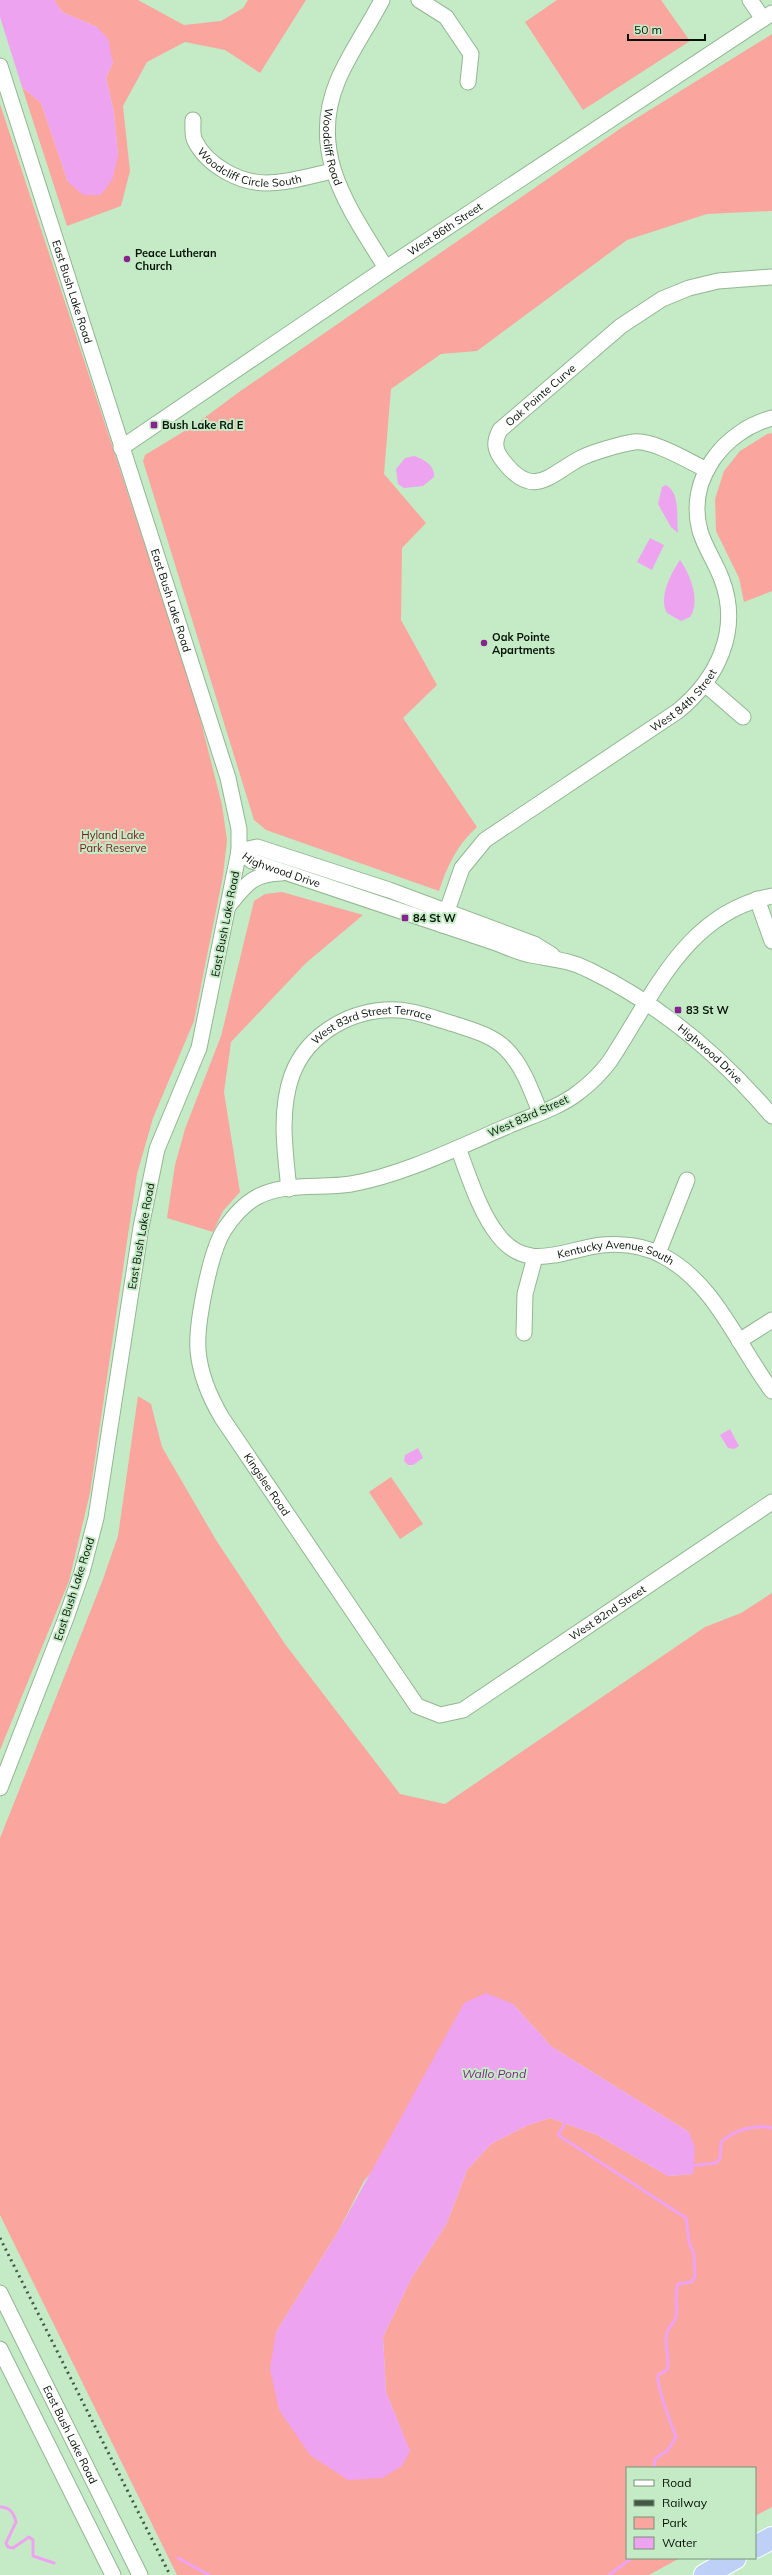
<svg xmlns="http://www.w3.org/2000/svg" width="772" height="2575" font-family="Mulish,sans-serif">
<rect width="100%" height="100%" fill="#c5ebc6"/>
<g fill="#faa69e" fill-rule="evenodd">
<polygon points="54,0 138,0 184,25 221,21 243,8 248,0 306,0 260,73 225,50 185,42 147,62 123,106 130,171 121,206 67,226 22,87 41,103 68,182 118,155 114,113 106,77 113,63 97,27 62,12"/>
<polygon points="557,0 661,0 690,41 583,110 525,22"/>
<path d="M 772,34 L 772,211 L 707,214 L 627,240 L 477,351 L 441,354 L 391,389 L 384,474 L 426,523 L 402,548 L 401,620 L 437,685 L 403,718 L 477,827 C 457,845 447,866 439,891 L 266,830 L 254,820 L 143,461 L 145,455 L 196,424 L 239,392 L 624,126 Z"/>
<polygon points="0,104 195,698 222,805 227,840 223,876 194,1021 153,1118 137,1174 90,1493 69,1581 0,1750"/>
<polygon points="772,433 772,591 744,602 739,578 716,531 715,499 724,471 740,451 767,434"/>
<polygon points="282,892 363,915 306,963 231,1042 224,1092 240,1192 223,1211 213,1232 167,1218 175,1165 185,1129 221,1036 254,901 265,894"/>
<path d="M 138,1396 L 151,1404 L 162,1447 L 216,1540 L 285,1644 L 400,1794 L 445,1804 L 705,1627 L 741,1613 L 772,1593 L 772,2507 L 755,2516 L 755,2468 L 627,2468 L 627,2558 L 680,2558 L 649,2575 L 177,2575 L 0,2215 L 0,1838 L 102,1582 L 118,1536 ZM 513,2004 L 552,2047 L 689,2132 L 693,2174 L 668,2176 L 597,2135 L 550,2118 L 528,2125 L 491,2144 L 467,2170 L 447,2223 L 411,2279 L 383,2337 L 386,2392 L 410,2452 L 276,2332 L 339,2230 L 364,2181 Z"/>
<polygon points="391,1477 423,1524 400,1539 369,1492"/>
</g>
<g fill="#eea3f1">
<polygon points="0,0 54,0 62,12 97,27 108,39 113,63 106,77 114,113 118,155 113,178 101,195 83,195 68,182 41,103 22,87 0,17"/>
<path d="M 414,456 C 424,459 435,466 434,477 L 423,486 L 404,488 L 398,484 L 396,469 L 405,458 Z"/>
<path d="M 666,485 C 681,494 676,517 678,533 L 671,527 L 658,504 L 662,487 Z"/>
<polygon points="650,538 664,545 652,570 637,562"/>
<path d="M 680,560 C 690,574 701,601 690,617 L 681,621 L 667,613 C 658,598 671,573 680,560 Z"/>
<polygon points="730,1429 739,1446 734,1449 728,1448 720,1435"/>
<polygon points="418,1448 423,1458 413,1465 408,1465 404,1461 405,1455"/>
<polygon points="486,1993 513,2004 552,2047 689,2132 695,2148 693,2174 668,2176 597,2135 550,2118 528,2125 491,2144 467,2170 447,2223 411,2279 383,2337 386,2392 410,2451 402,2466 382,2478 348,2480 310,2455 279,2410 270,2369 276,2332 339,2230 464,2003"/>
</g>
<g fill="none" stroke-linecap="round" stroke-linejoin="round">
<g stroke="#eea3f1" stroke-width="3">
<path d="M 567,2120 L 558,2135 L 686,2218 L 689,2242 L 694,2254 L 695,2277 L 691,2282 L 678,2284 C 674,2294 678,2305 676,2317 C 675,2323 668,2327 667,2333 C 663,2344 671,2358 667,2370 L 658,2375 C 656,2387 671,2423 676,2437 L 668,2450 L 655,2459 L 654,2468"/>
<path d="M 690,2166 L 716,2163 L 720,2158 L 721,2142 C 734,2130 755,2124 772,2128"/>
<path d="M 0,2507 C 10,2507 14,2513 16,2522 L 6,2543 L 8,2547 L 13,2548 L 29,2537 L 33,2540 L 33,2556 L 54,2563"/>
<polyline points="178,2558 209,2575"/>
<polyline points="609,2575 632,2558"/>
</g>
<defs>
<g id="minor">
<path id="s1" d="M 382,0 C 368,27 350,52 338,80 C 307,153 349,208 386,268"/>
<polyline points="419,0 446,17 471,54 468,82"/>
<polyline points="750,0 763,19"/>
<path id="s2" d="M 0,66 L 228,778 L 239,829 L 239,851 L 199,1048 L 157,1149 L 141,1227 L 96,1518 L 82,1572 L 66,1618 L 0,1788"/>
<path id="s3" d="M 193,120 C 193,126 192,136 195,141 C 207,165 239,183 266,183 C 288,183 310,176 332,171"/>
<path id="s4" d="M 121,448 L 386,268 L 772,13"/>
<path id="s5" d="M 707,470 C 688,461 654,440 634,442 C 621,444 593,452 581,458 C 550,474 534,500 504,462 C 495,451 493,443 500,430 L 621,326 L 662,299 L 689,288 L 718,281 L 772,277"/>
<polyline points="706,685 743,717"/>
<path id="s6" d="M 239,851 L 252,861 C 335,889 417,917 499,944 C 509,948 520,953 531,955 C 551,959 570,960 589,970 C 661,1005 720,1055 772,1116"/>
<polyline points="239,851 257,847 389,890 534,944 552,955"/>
<path id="s7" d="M 772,896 C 686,913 654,994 610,1061 C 601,1073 591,1083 579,1092 C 559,1108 531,1116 508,1126 C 459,1147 403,1175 351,1184 C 320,1189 285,1182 257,1197 C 244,1204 232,1218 224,1230 C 210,1252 196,1324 198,1350 C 200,1375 209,1396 222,1418 L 417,1706 L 440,1715 L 463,1710 L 772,1502"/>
<polyline points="757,899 772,941"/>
<path d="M 230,904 C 247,883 253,874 282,873"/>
<path id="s8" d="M 442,925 L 462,868 L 485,840 L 678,711 C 717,679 741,631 722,580 C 716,563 705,548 700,531 C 686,479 724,431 772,418"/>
<path id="s9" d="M 458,1148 C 469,1176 479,1211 498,1235 C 527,1274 565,1249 602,1245 C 622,1243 645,1246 663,1256 C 715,1283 738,1346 772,1391"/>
<path id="s10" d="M 289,1189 C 285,1152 279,1111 292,1075 C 308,1032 354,1008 398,1010 C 417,1011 436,1019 454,1024 C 472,1030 492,1035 506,1049 C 523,1066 531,1090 540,1112"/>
<polyline points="658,1253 687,1180"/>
<polyline points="524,1333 525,1294 535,1257"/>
<polyline points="739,1341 772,1320"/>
<path id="s11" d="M 0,2293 L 140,2575"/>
<polyline points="0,2349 113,2575"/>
</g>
<g id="highway">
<polyline points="755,2547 772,2538"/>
<polyline points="705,2575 735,2558"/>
</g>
</defs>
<use href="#minor" stroke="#92b692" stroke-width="17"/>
<use href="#highway" stroke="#fff" stroke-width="24"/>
<use href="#minor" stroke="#fff" stroke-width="15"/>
<use href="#highway" stroke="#bfd0f6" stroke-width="22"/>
<polyline stroke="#445945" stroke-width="3" stroke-dasharray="2 4" stroke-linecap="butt" points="0,2238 170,2575"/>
</g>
<g fill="#86238c" stroke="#c5ebc6" stroke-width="1.5">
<circle cx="127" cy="259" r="4"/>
<rect x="150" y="421" width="8" height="8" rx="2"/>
<circle cx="484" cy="643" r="4"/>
<rect x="401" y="914" width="8" height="8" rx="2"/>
<rect x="674" y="1006" width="8" height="8" rx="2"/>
</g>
<g text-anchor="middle" stroke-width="4" stroke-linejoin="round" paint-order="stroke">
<g font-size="11" fill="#051206" stroke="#c5ebc6">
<text dy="4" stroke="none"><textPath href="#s1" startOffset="160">Woodcliff Road</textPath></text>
<text dy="4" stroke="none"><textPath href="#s3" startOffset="87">Woodcliff Circle South</textPath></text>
<text dy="4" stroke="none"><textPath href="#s4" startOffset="391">West 86th Street</textPath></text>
<text dy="4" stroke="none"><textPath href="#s2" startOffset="237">East Bush Lake Road</textPath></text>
<text dy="4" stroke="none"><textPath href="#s5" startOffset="313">Oak Pointe Curve</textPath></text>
<text dy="4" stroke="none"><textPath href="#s2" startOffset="561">East Bush Lake Road</textPath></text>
<text dy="4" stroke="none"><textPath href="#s8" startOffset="340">West 84th Street</textPath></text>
<text dy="4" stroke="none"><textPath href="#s6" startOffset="47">Highwood Drive</textPath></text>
<text transform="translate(225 924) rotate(-79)" y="4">East Bush Lake Road</text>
<text dy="4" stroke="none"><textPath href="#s10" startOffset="218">West 83rd Street Terrace</textPath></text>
<text dy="4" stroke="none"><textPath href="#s6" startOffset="519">Highwood Drive</textPath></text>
<text transform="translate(528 1116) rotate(-24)" y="4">West 83rd Street</text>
<text transform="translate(141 1236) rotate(-80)" y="4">East Bush Lake Road</text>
<text dy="4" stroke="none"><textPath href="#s9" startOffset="223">Kentucky Avenue South</textPath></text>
<text dy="4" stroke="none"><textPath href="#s7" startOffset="949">Kingslee Road</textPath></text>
<text transform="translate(74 1589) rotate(-72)" y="4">East Bush Lake Road</text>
<text dy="4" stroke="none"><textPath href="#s7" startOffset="1439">West 82nd Street</textPath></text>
<text dy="4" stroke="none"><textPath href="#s11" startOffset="158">East Bush Lake Road</textPath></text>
</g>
<g font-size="11" font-weight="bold" fill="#051206" stroke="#c5ebc6" text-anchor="start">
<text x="135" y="257">Peace Lutheran<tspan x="135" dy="13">Church</tspan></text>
<text x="162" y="429">Bush Lake Rd E</text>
<text x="492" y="641">Oak Pointe<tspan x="492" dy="13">Apartments</tspan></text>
<text x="413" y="922">84 St W</text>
<text x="686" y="1014">83 St W</text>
</g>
<g font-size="11" fill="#781719" stroke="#c5ebc6">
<text x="113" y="839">Hyland Lake<tspan x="113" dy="13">Park Reserve</tspan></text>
</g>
<g font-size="12" font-style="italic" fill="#7d2682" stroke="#c5ebc6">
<text x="494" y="2078">Wallo Pond</text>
</g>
</g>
<rect x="626" y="2467" width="130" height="92" fill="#c5ebc6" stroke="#789479"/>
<rect x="634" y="2480" width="20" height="6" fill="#ffffff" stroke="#789479"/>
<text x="662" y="2487" font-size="12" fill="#051206">Road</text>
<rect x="634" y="2500" width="20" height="6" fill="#445945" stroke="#789479"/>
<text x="662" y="2507" font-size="12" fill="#051206">Railway</text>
<rect x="634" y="2517" width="20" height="12" fill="#faa69e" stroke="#789479"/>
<text x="662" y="2527" font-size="12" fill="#051206">Park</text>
<rect x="634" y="2537" width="20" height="12" fill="#eea3f1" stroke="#789479"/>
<text x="662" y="2547" font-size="12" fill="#051206">Water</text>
<path d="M628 34v6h77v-6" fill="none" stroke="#051206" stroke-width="2"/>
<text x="634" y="34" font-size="12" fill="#051206" stroke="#c5ebc6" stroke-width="3" paint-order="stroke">50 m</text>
</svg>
